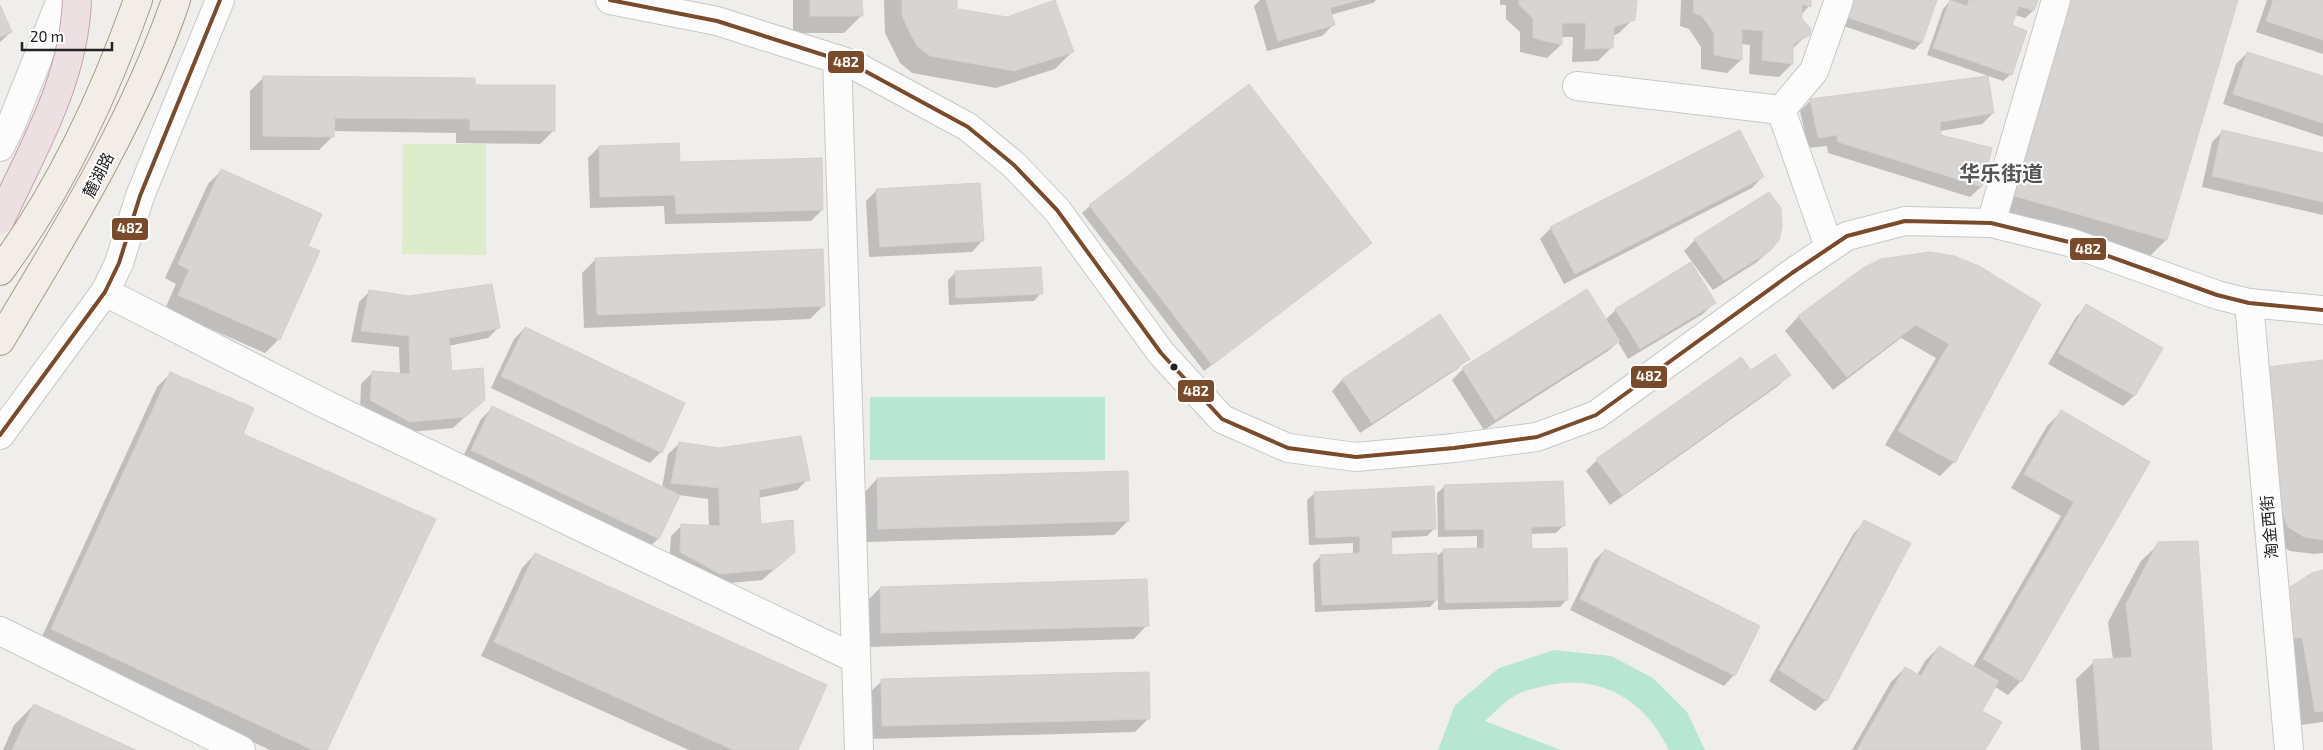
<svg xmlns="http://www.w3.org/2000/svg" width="2323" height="750" font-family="'Exo 2','Noto Sans SC',sans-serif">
<rect width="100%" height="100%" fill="#f0eeeb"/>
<polygon fill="#ddeccb" points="403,144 486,144 486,255 402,254"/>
<g fill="#b7e6d2">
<rect x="870" y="397" width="235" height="63"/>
<path d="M 1554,650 L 1611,656 L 1653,678 L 1687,712 L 1705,750 L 1669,750 C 1644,698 1597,671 1540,687 C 1533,689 1524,690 1518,694 C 1506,700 1495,712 1485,721 L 1561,750 L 1438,750 L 1455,705 L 1499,668 Z"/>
</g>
<g fill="#0003">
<polygon points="793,0 861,0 861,16 844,33 793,33"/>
<polygon points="884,0 956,0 956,10 1072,52 1055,69 996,88 912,73 900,63 885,33"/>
<polygon points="1260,0 1376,0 1373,3 1330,15 1333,25 1322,36 1267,51 1254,6"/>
<polygon points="1500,0 1635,0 1633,19 1619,33 1613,36 1612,47 1598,61 1572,62 1573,37 1561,37 1561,45 1547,58 1520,52 1520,32 1506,19 1506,5 1500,5"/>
<polygon points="1681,0 1810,0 1809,6 1801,15 1808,34 1792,49 1792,64 1779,77 1749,74 1750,45 1741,44 1741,60 1727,73 1701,69 1701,47 1689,29 1680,26"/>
<polygon points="1846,0 1921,43 1914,50 1838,24"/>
<polygon points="1951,0 2037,0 2033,11 2025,18 2015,15 2011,26 2011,74 2003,81 1927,55 1943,9"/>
<polygon points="2056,0 2236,0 2166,240 2149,257 1994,213"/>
<polygon points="2267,0 2323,0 2323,54 2256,32"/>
<polygon points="0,8 11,32 0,42"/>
<polygon points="2247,53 2323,78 2323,137 2223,104 2236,64"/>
<polygon points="264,77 474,86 554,130 540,144 456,143 456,133 333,131 333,136 319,150 250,150 250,91"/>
<polygon points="1811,100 1993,113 1982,124 1940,131 1940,136 1981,187 1970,197 1828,153 1827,146 1808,148 1800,111"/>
<polygon points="2223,131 2323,154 2323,215 2202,187 2212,142"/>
<polygon points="599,147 679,163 822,210 811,221 665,224 664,206 590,208 588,158"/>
<polygon points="221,171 306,247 279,339 265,353 165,309 176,284 165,278 208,184"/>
<polygon points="1762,177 1752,188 1564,284 1540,239 1551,228"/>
<polygon points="877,190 982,241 972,252 869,257 866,201"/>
<polygon points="1090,206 1370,243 1204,371 1082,213"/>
<polygon points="1695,240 1769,251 1757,262 1713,290 1684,251"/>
<polygon points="1953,257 1954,462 1940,476 1885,445 1936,358 1901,338 1833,390 1785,331 1798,317 1863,269"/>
<polygon points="596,259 824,305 810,319 584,328 582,273"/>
<polygon points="955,273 1041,293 1034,301 949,305 948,280"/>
<polygon points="370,291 499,327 488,338 448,346 451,373 484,399 453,428 399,433 360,411 361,384 372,373 400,375 399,347 351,342 359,302"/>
<polygon points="1714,303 1703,314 1628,359 1618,342 1608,351 1484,430 1452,380 1463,369 1605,320 1616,310"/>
<polygon points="2087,306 2162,349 2134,396 2123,406 2048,364 2076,317"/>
<polygon points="1439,316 1468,358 1457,369 1360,433 1332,391 1342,380"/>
<polygon points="525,328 661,452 650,463 491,388 514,339"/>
<polygon points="1740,358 1751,372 1789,375 1778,386 1610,505 1586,471 1597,460"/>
<polygon points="2323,361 2323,553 2314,554 2290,551 2275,541 2266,519"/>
<polygon points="171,373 241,434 326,750 270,750 39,643 157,387"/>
<polygon points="492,408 662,488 668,454 679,444 808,479 797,490 758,498 760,525 794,552 762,580 708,585 669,563 671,536 682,525 709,527 708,499 678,495 658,539 647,549 461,461 481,419"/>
<polygon points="2061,412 2148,463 2021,681 2008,695 1995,687 1981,712 1984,750 1852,750 1891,682 1905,668 1917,675 1925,661 1939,647 1973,667 2061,516 2011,488 2047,426"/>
<polygon points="877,479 1128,521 1114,535 865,542 864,493"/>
<polygon points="1445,486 1563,526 1556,533 1530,534 1531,551 1567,599 1560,607 1438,610 1438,598 1430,607 1315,612 1313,564 1321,556 1353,555 1353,543 1309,545 1307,500 1315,493 1435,528 1427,536 1390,538 1391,556 1435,558 1444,550 1477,549 1477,536 1438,537 1437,493"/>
<polygon points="1865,522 1910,543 1826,700 1815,711 1769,681 1854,533"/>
<polygon points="2159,544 2210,750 2081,750 2076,679 2094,662 2113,660 2108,622 2141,561"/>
<polygon points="1605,550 1734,675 1724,686 1570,610 1594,561"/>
<polygon points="535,554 796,750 689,750 481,656 522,568"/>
<polygon points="2323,571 2323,722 2301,725 2289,650 2276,602 2290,588"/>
<polygon points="880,588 1147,625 1134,639 868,647 866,602"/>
<polygon points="882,681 1149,718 1135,732 869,739 868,694"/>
<polygon points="34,705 133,750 3,750 14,725"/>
</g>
<g fill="#d7d4d2" stroke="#d3d0cc">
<polygon points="810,0 862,0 863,16 810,16"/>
<polygon points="902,0 957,0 957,9 1007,17 1055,0 1074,52 1014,71 930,56 917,46 908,29 902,15"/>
<polygon points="1266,0 1359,0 1330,8 1335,25 1278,41"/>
<polygon points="1519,0 1637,0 1635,20 1614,27 1613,48 1585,49 1586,23 1562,23 1562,45 1533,38 1533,18 1519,5"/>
<polygon points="1694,0 1811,0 1811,7 1802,4 1802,19 1811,29 1810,35 1793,44 1793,64 1762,60 1763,31 1742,29 1742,60 1714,55 1714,33 1702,16 1693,13"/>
<polygon points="1850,0 1937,0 1922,43 1844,16"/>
<polygon points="1950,0 1967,6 1969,0 2038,0 2034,11 2019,6 2012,25 2027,31 2012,75 1933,48"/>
<polygon points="2068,0 2238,0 2167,240 2011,195"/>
<polygon points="2273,0 2323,0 2323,40 2266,21"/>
<polygon points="0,5 12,32 0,37"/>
<polygon points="2247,52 2323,76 2323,123 2233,94"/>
<polygon points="263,76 475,78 475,85 555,85 555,131 470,130 470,119 335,118 334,137 263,136"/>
<polygon points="1988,76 1994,113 1940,122 1941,135 1992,148 1982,187 1838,142 1837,135 1818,138 1810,99"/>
<polygon points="1249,84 1372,243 1212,365 1089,205"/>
<polygon points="1740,130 1764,177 1575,274 1550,227"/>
<polygon points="2222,130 2323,153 2323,202 2212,176"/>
<polygon points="679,143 680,162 822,158 823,210 676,214 675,195 600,197 599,146"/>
<polygon points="221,169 322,214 308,246 320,251 280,340 178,295 189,270 178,264"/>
<polygon points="980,183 984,241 880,247 876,189"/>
<polygon points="1769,192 1781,208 1782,226 1779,240 1770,251 1724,280 1694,239"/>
<polygon points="823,249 825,306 597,315 595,258"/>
<polygon points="1930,252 1954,256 1979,266 2041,304 1955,463 1898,431 1949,344 1916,325 1847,377 1798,316 1863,268 1881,259"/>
<polygon points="1691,262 1716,303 1640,349 1615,309"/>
<polygon points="1041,267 1043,294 956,298 955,271"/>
<polygon points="492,284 500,328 449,338 452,371 483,368 485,400 465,417 410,422 370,400 372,371 410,374 409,336 361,331 369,290 409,296"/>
<polygon points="1587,289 1620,341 1495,420 1462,368"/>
<polygon points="2086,304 2163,348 2135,396 2058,353"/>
<polygon points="1440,314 1470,359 1372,423 1342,379"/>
<polygon points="525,327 685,403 662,453 501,376"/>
<polygon points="1775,354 1791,375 1622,495 1596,459 1741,357 1751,370"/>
<polygon points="2323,360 2323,540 2304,537 2288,527 2279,504 2267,367"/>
<polygon points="170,372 254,408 243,434 436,519 327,750 313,750 51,629"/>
<polygon points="492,406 680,495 659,539 471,450"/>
<polygon points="2061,410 2150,462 2022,682 1983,659 2074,502 2024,474"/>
<polygon points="801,436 810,480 759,490 761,524 793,520 795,552 775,569 720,574 680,552 681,524 720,526 719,488 671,483 679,442 719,448"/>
<polygon points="1128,471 1129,521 878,529 877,478"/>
<polygon points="1563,481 1565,526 1531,527 1532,549 1567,548 1568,600 1445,603 1443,549 1484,548 1484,529 1445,530 1444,485"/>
<polygon points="1434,486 1436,529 1391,531 1392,555 1437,553 1438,600 1322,605 1320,555 1360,553 1360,536 1316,538 1314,492"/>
<polygon points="1864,520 1911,543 1827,701 1779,670"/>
<polygon points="2198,541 2212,750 2100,750 2093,660 2132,657 2126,604 2158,542"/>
<polygon points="1605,549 1760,626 1735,676 1580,599"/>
<polygon points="535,553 827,685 798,750 733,750 494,642"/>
<polygon points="2323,570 2323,711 2315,712 2302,637 2290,639 2287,597 2290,587 2312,573"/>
<polygon points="1147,579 1149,626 881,633 880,587"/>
<polygon points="1939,646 1999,681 1982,711 2002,722 1985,750 1857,750 1905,667 1921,676"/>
<polygon points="1149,672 1150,719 882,726 881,679"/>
<polygon points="34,704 136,750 12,750"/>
</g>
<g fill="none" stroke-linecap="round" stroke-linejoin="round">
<defs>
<g id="minor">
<polyline points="610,0 717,21 852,64 968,127 1014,165 1057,210 1161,353 1222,419 1288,448 1356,457 1454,448 1537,437 1596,415 1792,273 1847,236 1905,221 1991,223 2069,242 2217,295 2249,303 2323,310"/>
<polyline points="837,59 859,750"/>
<polyline points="1577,86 1781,110"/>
<polyline points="1781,110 1829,247"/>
<polyline points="1781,110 1814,71 1839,0"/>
<polyline points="0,147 11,125 61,0"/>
<polyline points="1991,223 2056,0"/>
<polyline points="105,292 327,405 854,658"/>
<polyline points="2249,303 2289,750"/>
<polyline points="0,435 105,292 119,263 140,196 220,0"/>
<polyline points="0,631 241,750"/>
</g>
<g id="major">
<path d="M 0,271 C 61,189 104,96 138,0"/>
<path d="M 0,341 C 66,231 134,122 176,0"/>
</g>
</defs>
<use href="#minor" stroke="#c9c8c7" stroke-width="30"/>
<use href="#major" stroke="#a79c86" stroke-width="30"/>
<use href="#minor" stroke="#fdfcfc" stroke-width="28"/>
<use href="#major" stroke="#f3ede7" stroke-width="28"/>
<defs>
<path id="highway-bridge" d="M 0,220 C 33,148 74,81 77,0"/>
</defs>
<use href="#highway-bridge" stroke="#c5a2ac" stroke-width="30" stroke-linecap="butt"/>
<use href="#highway-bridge" stroke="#ece0e2" stroke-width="28"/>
<defs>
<g id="bus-1">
<polyline points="610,0 717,21 852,64 968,127 1014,165 1057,210 1161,353 1222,419 1288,448 1356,457 1454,448 1537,437 1596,415 1792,273 1847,236 1905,221 1991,223 2069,242 2217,295 2249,303 2323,310"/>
<polyline points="0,435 105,292 119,263 140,196 220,0"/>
</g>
</defs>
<use href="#bus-1" stroke="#fff" stroke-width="8"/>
<use href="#bus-1" stroke="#7a4b2a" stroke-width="4"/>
</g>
<circle fill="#222" stroke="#fff" stroke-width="2" cx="1174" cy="367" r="4.5"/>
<g text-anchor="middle" stroke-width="4" stroke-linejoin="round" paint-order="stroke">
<g font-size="16" fill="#222" stroke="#fff">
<text transform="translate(98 175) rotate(-63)" y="6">麓湖路</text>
<text transform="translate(2269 527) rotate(-95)" y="6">淘金西街</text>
</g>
<g font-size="21" font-weight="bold" fill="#555" stroke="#fff">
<text x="2001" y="181">华乐街道</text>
</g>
</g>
<g stroke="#fff" stroke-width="2">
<rect x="827" y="50" width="38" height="24" rx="5" fill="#7a4b2a"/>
<rect x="111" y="217" width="38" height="24" rx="5" fill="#7a4b2a"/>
<rect x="2069" y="237" width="38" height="24" rx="5" fill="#7a4b2a"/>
<rect x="1630" y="365" width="38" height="24" rx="5" fill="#7a4b2a"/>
<rect x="1177" y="379" width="38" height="24" rx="5" fill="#7a4b2a"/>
</g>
<g font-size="14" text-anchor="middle" font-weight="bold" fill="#fff">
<text x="846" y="67">482</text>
<text x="130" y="233">482</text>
<text x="2088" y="254">482</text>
<text x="1649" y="381">482</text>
<text x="1196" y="396">482</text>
</g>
<path d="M22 42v8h90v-8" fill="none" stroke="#222222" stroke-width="2.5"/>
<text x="30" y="42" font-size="15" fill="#222222" stroke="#ffffff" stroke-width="4" paint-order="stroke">20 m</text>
</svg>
